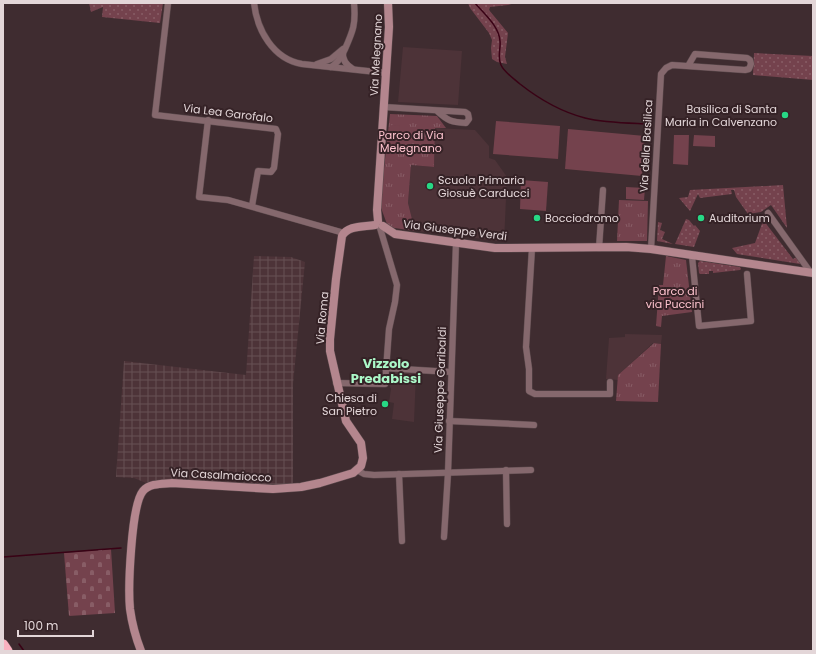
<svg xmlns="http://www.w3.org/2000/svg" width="816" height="654" font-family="Poppins,sans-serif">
<defs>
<pattern id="industrial-grid" width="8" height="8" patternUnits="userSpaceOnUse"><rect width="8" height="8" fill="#4d3338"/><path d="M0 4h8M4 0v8" fill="none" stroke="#665054"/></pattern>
<pattern id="grass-dots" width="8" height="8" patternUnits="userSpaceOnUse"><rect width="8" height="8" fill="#74424d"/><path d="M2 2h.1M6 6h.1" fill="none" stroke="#885d66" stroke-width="1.8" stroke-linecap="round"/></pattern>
<pattern id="cemetery-stones" width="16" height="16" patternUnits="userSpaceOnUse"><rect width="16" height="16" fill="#74424d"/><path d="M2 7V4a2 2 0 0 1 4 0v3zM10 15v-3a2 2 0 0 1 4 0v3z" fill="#885d66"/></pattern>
<pattern id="park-tufts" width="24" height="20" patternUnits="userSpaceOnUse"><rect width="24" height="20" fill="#74424d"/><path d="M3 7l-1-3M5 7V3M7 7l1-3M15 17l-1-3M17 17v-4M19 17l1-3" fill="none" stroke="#885d66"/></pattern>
</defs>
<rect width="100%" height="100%" fill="#3f2c30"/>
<g fill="#4d3338">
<polygon points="403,47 462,51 458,105 398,102"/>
<polygon points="435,128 475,130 489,146 489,158 495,160 507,177 504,242 447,234 415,231 408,203 411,165 434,167"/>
<polygon points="625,334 662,335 661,344 653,343 618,375 618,380 606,379 609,338 625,337"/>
<polygon points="388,371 416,373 414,422 392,419 394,403 389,402 391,389 388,382"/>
</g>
<polygon fill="url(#industrial-grid)" points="254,256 291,257 305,262 293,384 293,485 273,485 173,479 158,480 146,483 134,478 116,477 124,361 246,375"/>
<g fill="url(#grass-dots)">
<polygon points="89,3 163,3 160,23 102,17 103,7 91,12"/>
<polygon points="468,3 515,3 508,5 490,7 489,10 508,33 505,57 507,64 497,62 492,59 491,48 492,40 489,33 470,8"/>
<polygon points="754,53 813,56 813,80 753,75"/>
<polygon points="783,185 787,228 771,205 761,212 748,214 736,197 734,190 731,190 732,194 700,198 698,194 690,211 679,198 688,197 690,190"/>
<polygon points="686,219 689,220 694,226 695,225 700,231 694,247 675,244"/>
<polygon points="763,221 764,221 793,259 797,257 801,263 800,264 737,254 732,248 755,243"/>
<polygon points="658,222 662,223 660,230 665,232 662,239 673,244 657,241"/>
<polygon points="700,261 740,267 741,269 740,270 713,273 713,271 709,271 709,274 700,274 699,273 698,263"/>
</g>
<polygon fill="url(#cemetery-stones)" points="111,549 115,613 69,616 64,553"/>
<g fill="url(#park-tufts)">
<polygon points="390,114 437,116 446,128 435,128 434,167 411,165 408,203 415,231 388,227 380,205"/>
<polygon points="619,200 648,201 647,241 617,241"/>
<polygon points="666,256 686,260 692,312 662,316 661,327 656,326 659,285 663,285"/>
<polygon points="654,343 661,344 658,402 616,401 618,375"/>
</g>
<g fill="#74424d">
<polygon points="496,121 560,126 558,159 493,154"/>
<polygon points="390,125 400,126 399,144 388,143"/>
<polygon points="568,129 645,136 642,176 565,169"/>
<polygon points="674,135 689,135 688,165 673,164"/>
<polygon points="694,135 715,136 715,147 693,146"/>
<polygon points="521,180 548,182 546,211 520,209"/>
<polygon points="626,187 645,188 644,200 626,199"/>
</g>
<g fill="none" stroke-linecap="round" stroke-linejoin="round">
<g stroke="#390215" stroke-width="1.5">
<path d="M 475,3 C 484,14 499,26 500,41 C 501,49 497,57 501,65 C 504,72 514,79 520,84 C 539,99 562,112 585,118 C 605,123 628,123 649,124"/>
<polyline points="3,557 121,548"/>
<polyline points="19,644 24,651"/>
</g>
<defs>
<g id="street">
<polyline points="168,3 155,115 276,129 278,134 274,168 271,172 258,171 252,206"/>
<path d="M 254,3 C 257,30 273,59 302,64 L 386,73"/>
<path d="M 343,52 C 342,60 346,65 353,69"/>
<polyline points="317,64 331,59 343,49"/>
<path d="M 331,67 C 338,63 342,56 345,49 C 353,31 356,24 354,3"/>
<path d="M 384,107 L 465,112 L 468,114 L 469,119 L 466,123 C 451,122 448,121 437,111"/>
<polyline points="208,120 199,197 228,200 344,233"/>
<polyline points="768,213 811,273"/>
<polyline points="532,248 526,347 529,369 529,391 535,394 610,394 610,382"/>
<polyline points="599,248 603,190"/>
<polyline points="651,249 661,74 666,68 672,65 745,70 749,69 751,64 750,60 747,58 695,54 688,66"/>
<polyline points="692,256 699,326 751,321 747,274"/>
<polyline points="385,368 451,372"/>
<polyline points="336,383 385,384 389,329 395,302 397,285 380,228"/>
<polyline points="449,421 534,425"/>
<polyline points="357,470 364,474 374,475 531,470"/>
<polyline points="506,470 507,524"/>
<polyline points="399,474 402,541"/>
<polyline points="444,537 448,473 456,243"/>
</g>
<g id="secondary">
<polyline points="378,221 377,210 389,27 388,3"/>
<polyline points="383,226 395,234 495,248 626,247 651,249 813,273"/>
<path d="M 141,651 C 136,638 132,624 130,609 C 128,589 131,505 143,491 C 150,483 163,484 172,483 L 273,489 L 301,487 L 320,483 L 353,473 L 361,466 L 363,458 L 361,443 L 346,421 L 330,351 L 330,339 L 336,279 L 342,236 C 348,225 364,227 375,225"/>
</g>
<polyline id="highway" points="3,645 7,651"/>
</defs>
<use href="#street" stroke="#5d4b4e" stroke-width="7"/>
<use href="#secondary" stroke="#5d4b4e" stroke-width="9"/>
<use href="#highway" stroke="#5d4b4e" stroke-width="12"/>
<use href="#street" stroke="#85686d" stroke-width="6"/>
<use href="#secondary" stroke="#b4868e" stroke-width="8"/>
<use href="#highway" stroke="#f9b1bf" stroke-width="11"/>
</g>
<g fill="#27d885" stroke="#352226" stroke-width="1.5">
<circle cx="785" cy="115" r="4"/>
<circle cx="430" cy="186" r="4"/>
<circle cx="537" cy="218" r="4"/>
<circle cx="701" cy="218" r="4"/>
<circle cx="385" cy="404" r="4"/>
</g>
<g text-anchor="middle" stroke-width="4" stroke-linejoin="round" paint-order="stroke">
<g font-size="11" fill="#e3d6d8" stroke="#352226">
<text transform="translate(376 55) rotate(-87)" y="4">Via Melegnano</text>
<text transform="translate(228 113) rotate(7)" y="4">Via Lea Garofalo</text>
<text transform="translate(646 146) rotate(-87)" y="4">Via della Basilica</text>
<text transform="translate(455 230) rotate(7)" y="4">Via Giuseppe Verdi</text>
<text transform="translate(322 318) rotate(-85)" y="4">Via Roma</text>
<text transform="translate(440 390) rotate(-88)" y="4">Via Giuseppe Garibaldi</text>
<text transform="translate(221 475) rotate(3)" y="4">Via Casalmaiocco</text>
</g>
<g font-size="11" fill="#e3d6d8" stroke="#352226" text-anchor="start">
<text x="777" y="113" text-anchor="end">Basilica di Santa<tspan x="777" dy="13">Maria in Calvenzano</tspan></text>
<text x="438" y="184">Scuola Primaria<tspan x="438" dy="13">Giosuè Carducci</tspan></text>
<text x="545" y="222">Bocciodromo</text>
<text x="709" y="222">Auditorium</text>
<text x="377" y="402" text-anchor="end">Chiesa di<tspan x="377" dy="13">San Pietro</tspan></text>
</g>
<g font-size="11" fill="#fec3ce" stroke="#352226">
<text x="411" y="139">Parco di Via<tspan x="411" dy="13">Melegnano</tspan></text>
<text x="675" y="295">Parco di<tspan x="675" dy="13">via Puccini</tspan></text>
</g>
<g font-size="13" font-weight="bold" fill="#acf9c9" stroke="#352226">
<text x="386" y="368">Vizzolo<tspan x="386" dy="15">Predabissi</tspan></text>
</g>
</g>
<rect width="816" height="654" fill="none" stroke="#e3d6d8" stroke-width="8"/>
<path d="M18 630v6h75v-6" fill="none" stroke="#e3d6d8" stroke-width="2"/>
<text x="24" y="630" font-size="12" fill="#e3d6d8" stroke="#352226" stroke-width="3" paint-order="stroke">100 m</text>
</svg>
